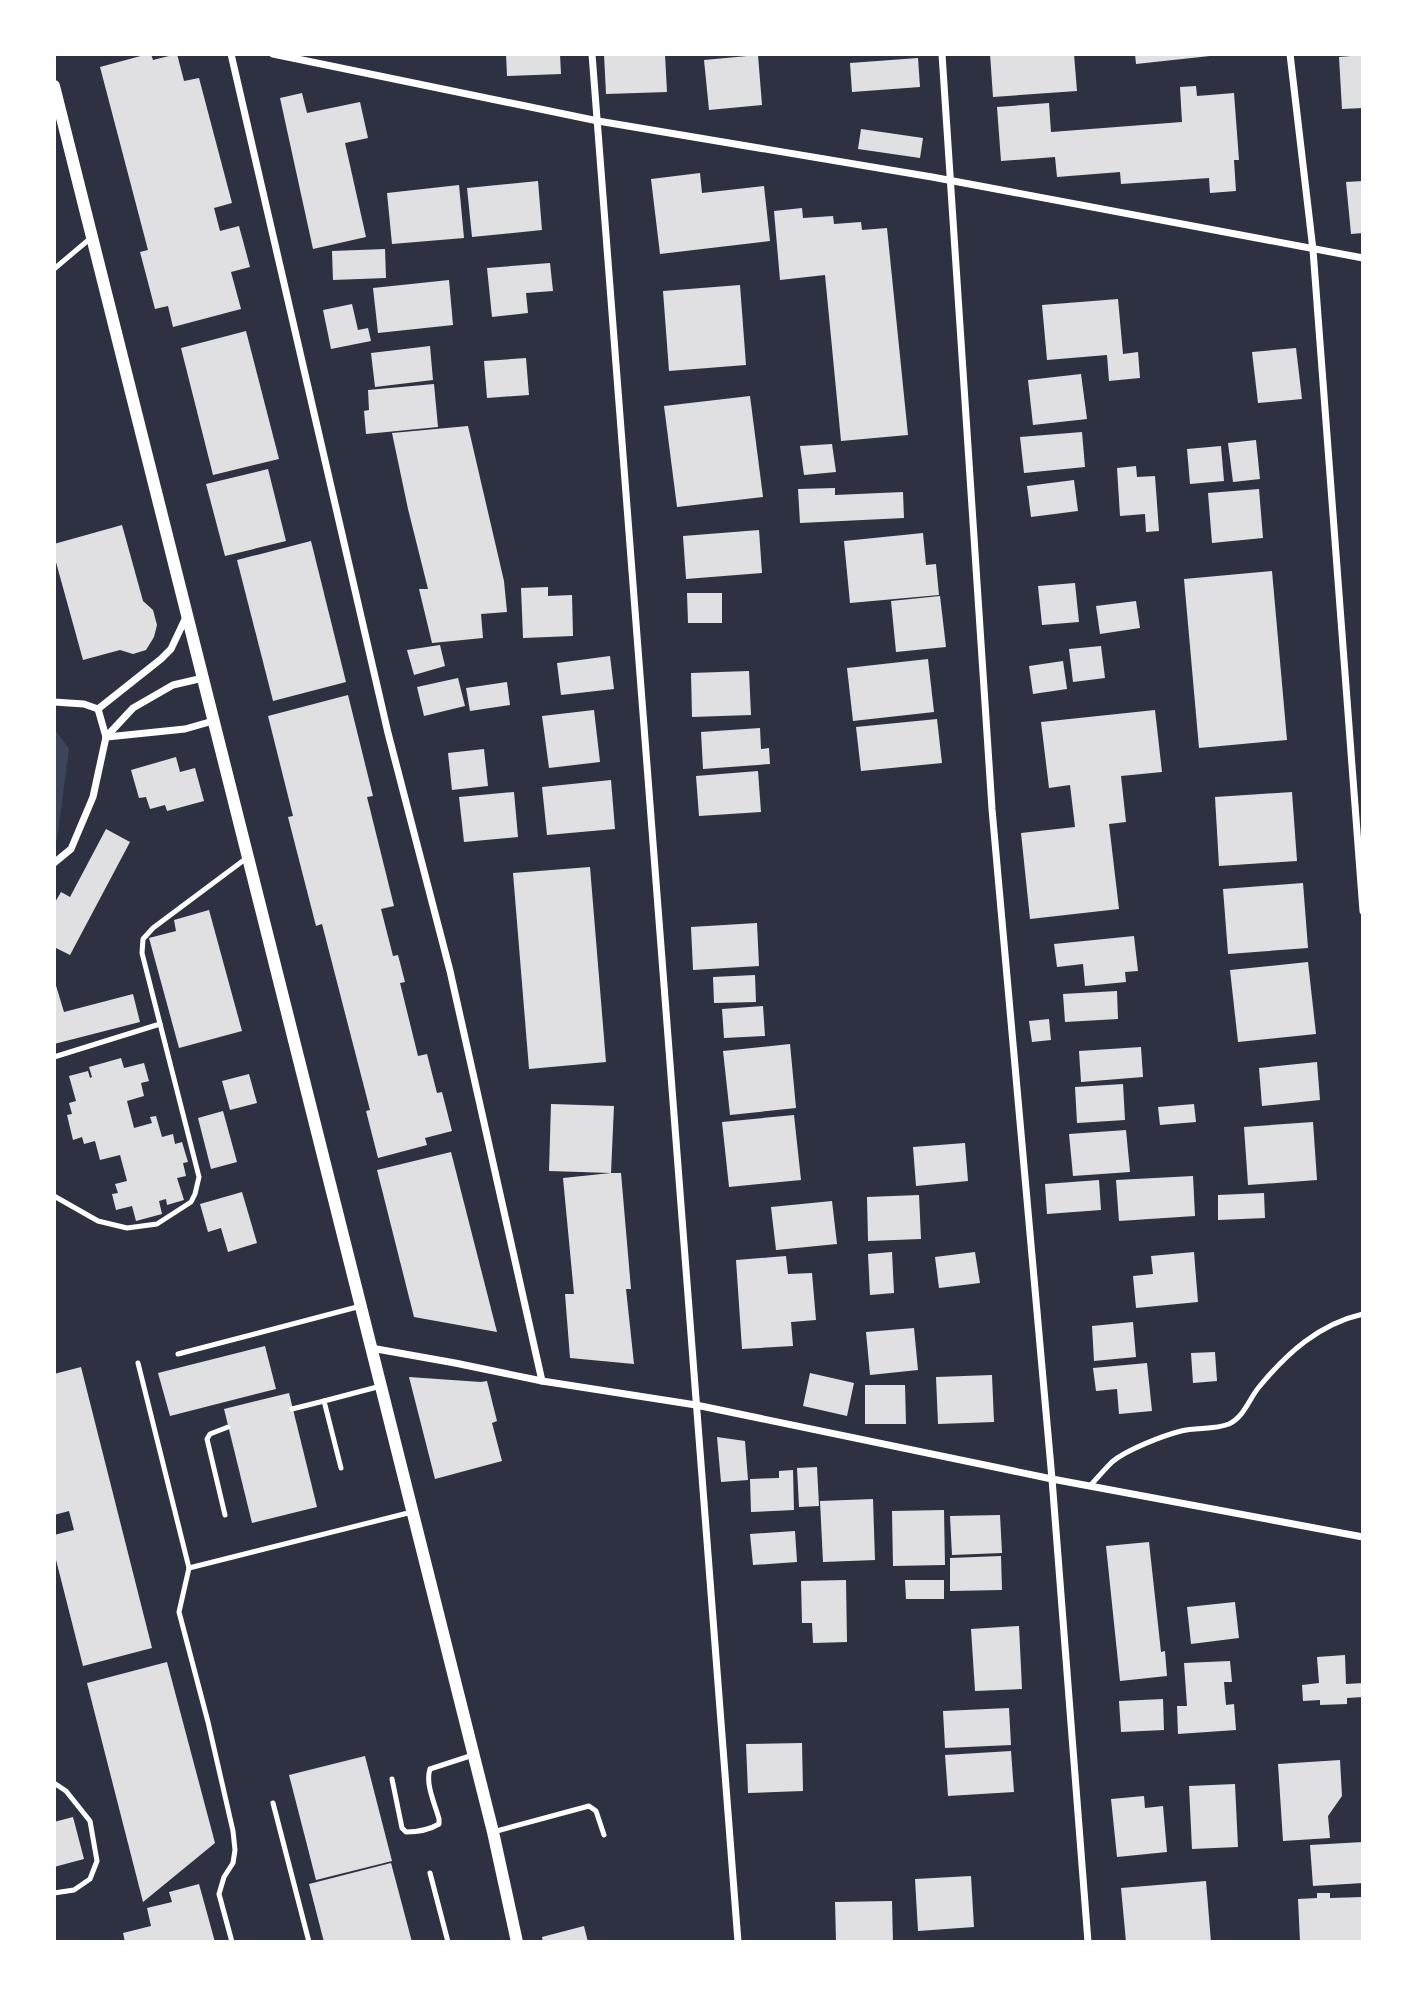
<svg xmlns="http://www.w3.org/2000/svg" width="1417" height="1996" font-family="Rubik,sans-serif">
<rect width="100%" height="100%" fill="#2d3142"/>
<polygon fill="#3c4559" points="54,728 69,749 57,840 54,842"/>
<g fill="#e0e0e3">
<polygon points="148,54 151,54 153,60 177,54 184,81 199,78 232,203 214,208 220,231 239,226 250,267 231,272 241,309 173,327 168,306 155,309 140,252 148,250 100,67"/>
<polygon points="506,54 560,54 561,74 507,76"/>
<polygon points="604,54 665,54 667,92 606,94"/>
<polygon points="990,54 1074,54 1077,91 993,97"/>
<polygon points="1135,54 1210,54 1210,56 1136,64"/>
<polygon points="758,55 762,105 709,110 704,60"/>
<polygon points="1363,55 1363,108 1342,109 1339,57"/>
<polygon points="918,58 920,87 852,92 850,63"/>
<polygon points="1196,86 1197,96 1234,93 1239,160 1234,160 1236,191 1210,193 1209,178 1121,184 1120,172 1057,177 1055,157 1001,161 997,107 1049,103 1051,132 1182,122 1180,87"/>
<polygon points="302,93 307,113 360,102 368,138 345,143 366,237 313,249 280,98"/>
<polygon points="861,129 923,138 920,158 858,149"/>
<polygon points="700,173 702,193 764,186 770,241 660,254 651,179"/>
<polygon points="538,181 542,230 472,237 467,188"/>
<polygon points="1363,181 1363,233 1351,234 1346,182"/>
<polygon points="459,185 464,238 392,244 387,193"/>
<polygon points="802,208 803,218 833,216 834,224 861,222 862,230 887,228 908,435 841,441 825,275 780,280 774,211"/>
<polygon points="385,249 386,278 333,280 332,251"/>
<polygon points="550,263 553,291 526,293 528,313 492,317 487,268"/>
<polygon points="449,280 453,325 378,333 373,288"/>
<polygon points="740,285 746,365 669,371 663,291"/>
<polygon points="1118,299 1123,354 1138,352 1140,378 1109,381 1107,355 1047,360 1042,305"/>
<polygon points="352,304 358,330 368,328 371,341 331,349 323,310"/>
<polygon points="246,331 279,459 213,475 181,348"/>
<polygon points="430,346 433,380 375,387 371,353"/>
<polygon points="1296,348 1302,399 1258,403 1252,352"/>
<polygon points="526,358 529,395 487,398 484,361"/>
<polygon points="1081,374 1087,419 1033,425 1028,380"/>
<polygon points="434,384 438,427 366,434 364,411 369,410 368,390"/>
<polygon points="750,396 763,497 677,507 664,406"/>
<polygon points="468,426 504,581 507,612 481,614 483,638 432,643 419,589 428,589 408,509 392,433"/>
<polygon points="1082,432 1085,467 1024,473 1020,437"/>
<polygon points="1256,440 1260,479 1233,482 1228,443"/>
<polygon points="832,444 836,472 804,475 800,446"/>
<polygon points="1221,446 1224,481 1190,484 1187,449"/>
<polygon points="1136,466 1137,477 1155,476 1159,531 1146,532 1145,514 1120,516 1117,468"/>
<polygon points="268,469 286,541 225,556 206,484"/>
<polygon points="1074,480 1078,511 1031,517 1027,486"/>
<polygon points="835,488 835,495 903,492 904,518 800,523 798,489"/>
<polygon points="1259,489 1263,538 1212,543 1208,493"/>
<polygon points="122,525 143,601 153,610 157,625 154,637 146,650 133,654 120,650 83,660 54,555 54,544"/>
<polygon points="759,530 762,573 686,579 683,536"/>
<polygon points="923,533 926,565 936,564 939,595 850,603 844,541"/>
<polygon points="311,541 346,682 273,701 237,560"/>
<polygon points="1272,571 1287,740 1199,748 1184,579"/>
<polygon points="1075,583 1079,622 1042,625 1038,586"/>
<polygon points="548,587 548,596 572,595 573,636 523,638 521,588"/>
<polygon points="687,593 722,593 722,623 688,623"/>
<polygon points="940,596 946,647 896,652 891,601"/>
<polygon points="1136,601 1140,628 1100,634 1096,606"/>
<polygon points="440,645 445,666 414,675 407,650"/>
<polygon points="1101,646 1105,678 1073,682 1069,649"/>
<polygon points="610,656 614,689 561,695 557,663"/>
<polygon points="928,659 934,712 853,721 847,668"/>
<polygon points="1063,661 1067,689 1033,694 1029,666"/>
<polygon points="749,671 751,715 692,717 691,673"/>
<polygon points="458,678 465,706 424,716 417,687"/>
<polygon points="507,682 510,705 470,711 466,688"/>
<polygon points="348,695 373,796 367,797 394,906 381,909 393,956 398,955 405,982 400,983 418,1056 427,1054 437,1093 442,1092 452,1131 425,1138 427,1145 378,1158 366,1111 370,1110 322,924 316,926 288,817 293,816 268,716"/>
<polygon points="594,710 600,762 549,768 542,716"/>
<polygon points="1155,710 1162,772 1121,776 1126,822 1109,824 1119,909 1030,919 1021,833 1075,827 1070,785 1049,788 1041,722"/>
<polygon points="937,719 942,763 861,771 856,727"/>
<polygon points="760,728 761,749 769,748 770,764 703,769 701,732"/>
<polygon points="484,749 488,786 452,790 448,753"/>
<polygon points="176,757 180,772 195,768 204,801 167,811 165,805 150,809 146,797 139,798 131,770"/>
<polygon points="758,771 761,812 699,816 696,776"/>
<polygon points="611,780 615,829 547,835 542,787"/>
<polygon points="514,792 518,837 464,842 459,797"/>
<polygon points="1292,792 1297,861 1219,866 1215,797"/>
<polygon points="106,829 130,842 70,955 54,947 54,904 61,892 70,897"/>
<polygon points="590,867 606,1062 529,1069 513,873"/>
<polygon points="1303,883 1308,948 1228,954 1223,889"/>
<polygon points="209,910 242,1031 179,1048 149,938 176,931 174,920"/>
<polygon points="757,923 759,966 693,970 691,927"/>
<polygon points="1134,936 1138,971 1125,972 1126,982 1085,986 1083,964 1057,967 1054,944"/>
<polygon points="1308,962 1316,1034 1238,1042 1230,970"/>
<polygon points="755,975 756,1002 714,1003 713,977"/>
<polygon points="54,979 64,1012 133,994 140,1022 54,1044"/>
<polygon points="1117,991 1118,1019 1065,1022 1063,994"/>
<polygon points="763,1006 765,1036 724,1038 722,1009"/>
<polygon points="1049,1019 1051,1040 1032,1042 1029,1021"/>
<polygon points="790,1044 796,1108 730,1115 723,1051"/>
<polygon points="1141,1047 1143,1077 1081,1082 1079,1051"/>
<polygon points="121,1058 124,1068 144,1063 149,1081 141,1083 144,1096 127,1101 134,1128 152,1123 150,1117 156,1116 162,1137 173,1134 175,1144 182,1142 188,1162 183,1163 186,1176 177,1178 184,1200 167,1205 166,1199 159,1201 162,1214 136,1221 132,1206 116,1210 112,1194 118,1193 115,1184 127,1181 120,1155 100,1160 95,1141 84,1144 82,1137 73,1140 67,1115 72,1114 69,1103 76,1101 69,1076 88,1071 90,1078 92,1077 89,1067"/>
<polygon points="1317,1062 1320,1100 1262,1106 1259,1068"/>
<polygon points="249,1074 257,1103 230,1110 222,1081"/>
<polygon points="1123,1084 1125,1120 1077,1123 1075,1087"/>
<polygon points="551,1104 614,1106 611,1173 621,1173 631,1289 626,1289 634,1364 570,1358 565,1294 574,1294 563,1178 611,1173 549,1171"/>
<polygon points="1194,1104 1196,1122 1160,1125 1158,1107"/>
<polygon points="223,1111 237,1162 211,1169 198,1118"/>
<polygon points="794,1115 801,1180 729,1187 722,1122"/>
<polygon points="1313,1122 1317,1180 1248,1185 1244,1127"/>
<polygon points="1126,1130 1130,1172 1073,1176 1069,1134"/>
<polygon points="965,1143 968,1181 916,1186 913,1147"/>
<polygon points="451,1152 497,1332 414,1317 377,1170"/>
<polygon points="1193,1176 1195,1216 1119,1221 1116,1180"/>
<polygon points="1099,1180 1101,1210 1047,1214 1045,1184"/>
<polygon points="242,1192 257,1243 228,1252 221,1228 208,1232 200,1204"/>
<polygon points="1264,1193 1265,1218 1218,1220 1218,1195"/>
<polygon points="919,1195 921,1239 868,1241 867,1197"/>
<polygon points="832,1201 837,1244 776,1250 771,1207"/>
<polygon points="892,1252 894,1293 870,1295 868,1254"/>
<polygon points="975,1252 980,1283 939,1288 935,1257"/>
<polygon points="1194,1252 1198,1302 1136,1308 1133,1276 1153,1274 1151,1256"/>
<polygon points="786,1256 788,1274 812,1273 816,1320 791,1322 793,1346 742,1349 736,1260"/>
<polygon points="1133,1322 1136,1357 1094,1361 1092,1326"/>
<polygon points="914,1328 918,1370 870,1375 866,1332"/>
<polygon points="265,1346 276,1389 170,1416 158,1373"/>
<polygon points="1215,1352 1217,1381 1193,1383 1191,1353"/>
<polygon points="1147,1363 1152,1411 1119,1414 1117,1389 1096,1391 1093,1368"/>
<polygon points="81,1367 152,1648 83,1666 54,1552 54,1535 74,1530 69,1511 54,1515 54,1374"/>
<polygon points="810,1373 854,1383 847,1416 803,1406"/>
<polygon points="992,1375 994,1422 938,1424 936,1377"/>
<polygon points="409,1377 481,1382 487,1381 497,1421 492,1423 502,1461 435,1479"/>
<polygon points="865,1385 905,1385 906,1424 865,1424"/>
<polygon points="289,1393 317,1507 252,1523 224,1409"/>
<polygon points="717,1437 745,1441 748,1480 721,1482"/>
<polygon points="817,1467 819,1506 799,1507 797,1468"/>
<polygon points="793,1470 794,1510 751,1512 750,1479 779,1478 779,1471"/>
<polygon points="873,1499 875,1560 823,1562 820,1501"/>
<polygon points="944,1510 945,1565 893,1566 892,1511"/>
<polygon points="1000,1515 1002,1553 952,1555 950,1516"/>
<polygon points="795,1531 797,1562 753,1565 750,1534"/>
<polygon points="1149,1542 1161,1652 1165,1651 1167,1676 1120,1681 1106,1546"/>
<polygon points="1001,1556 1002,1590 950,1591 950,1558"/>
<polygon points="846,1580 847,1642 813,1643 812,1623 802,1623 801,1581"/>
<polygon points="905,1580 944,1580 944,1599 906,1599"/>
<polygon points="1235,1602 1239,1638 1191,1644 1187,1607"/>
<polygon points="1019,1626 1022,1689 975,1691 971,1629"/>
<polygon points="1345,1655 1346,1684 1363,1683 1363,1697 1347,1698 1347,1704 1320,1705 1320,1700 1303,1701 1302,1685 1319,1683 1317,1657"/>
<polygon points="1230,1661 1232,1682 1224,1682 1226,1705 1234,1704 1236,1730 1178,1734 1177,1706 1187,1706 1184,1663"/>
<polygon points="167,1662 215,1843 143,1902 87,1683"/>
<polygon points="1163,1699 1164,1730 1121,1732 1119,1701"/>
<polygon points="1009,1708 1011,1745 945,1748 943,1711"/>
<polygon points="802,1743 803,1791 748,1793 746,1744"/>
<polygon points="1011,1751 1014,1792 948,1796 945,1755"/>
<polygon points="365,1756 392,1861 316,1880 289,1775"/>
<polygon points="1340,1760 1342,1796 1328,1816 1330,1838 1283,1841 1278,1764"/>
<polygon points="1235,1784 1238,1847 1192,1849 1189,1786"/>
<polygon points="1144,1796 1145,1808 1163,1806 1167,1852 1117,1857 1111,1799"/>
<polygon points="73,1817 84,1859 54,1867 54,1822"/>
<polygon points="1363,1842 1363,1883 1313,1886 1310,1845"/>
<polygon points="391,1863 412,1942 324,1942 309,1884"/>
<polygon points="971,1876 974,1927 918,1931 915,1879"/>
<polygon points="1206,1881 1211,1942 1126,1942 1121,1888"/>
<polygon points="199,1884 215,1942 125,1942 123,1933 151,1926 147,1908 172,1902 169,1892"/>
<polygon points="1317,1893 1330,1893 1330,1898 1363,1897 1363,1942 1300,1942 1298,1899 1317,1898"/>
<polygon points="892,1901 893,1942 836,1942 835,1902"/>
<polygon points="584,1926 588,1942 543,1942 542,1937"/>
</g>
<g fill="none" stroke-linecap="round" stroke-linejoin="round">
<g stroke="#fff" stroke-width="5">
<polyline points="54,269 92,237"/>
<polyline points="54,1057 160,1024"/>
<polyline points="54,1196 98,1221 127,1228 157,1224 191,1202 195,1194 199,1177 142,953 143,939 153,928 248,857"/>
<polyline points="178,1354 361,1306"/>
<polyline points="138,1363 189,1568"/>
<polyline points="292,1409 324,1401"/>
<polyline points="341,1468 324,1401 381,1386"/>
<path d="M 1090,1486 C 1097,1478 1104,1470 1112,1462 C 1126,1450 1162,1436 1181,1431 C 1196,1427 1214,1430 1229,1424 C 1244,1417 1249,1399 1259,1387 C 1287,1353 1319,1324 1363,1314"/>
<polyline points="225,1515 207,1439 210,1434 228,1427"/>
<path d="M 392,1779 L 402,1828 L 406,1832 C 417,1832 429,1830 439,1824 L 439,1819 C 435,1804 425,1784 430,1769 L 473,1755"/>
<polyline points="54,1783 66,1791 90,1821 97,1861 90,1879 74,1890 54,1893"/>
<polyline points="273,1803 309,1942"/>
<polyline points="493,1832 589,1806 596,1811 604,1835"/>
<polyline points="430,1873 448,1942"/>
<polyline points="232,1942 219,1894 224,1877 233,1863 235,1850 233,1831 208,1722 179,1612 189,1568 412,1512"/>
</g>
<g stroke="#fff" stroke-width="7">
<polyline points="231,54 388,733 450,971 542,1381"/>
<polyline points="273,54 598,121 932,177 1363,258"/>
<polyline points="592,54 738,1942"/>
<polyline points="942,54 992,809 1052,1479 1088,1942"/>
<polyline points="1290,54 1313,250 1363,911"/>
<polyline points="54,702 84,704 98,709"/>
<polyline points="98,709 161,659 171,649 187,615"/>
<polyline points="106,737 133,708 173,685 203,678"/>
<polyline points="107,737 185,729 213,721"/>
<polyline points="54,863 71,849 93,797 106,737 98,709"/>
<polyline points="371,1348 455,1363 542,1381 696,1405 1052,1479 1363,1537"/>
</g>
<polyline stroke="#fff" stroke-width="12" points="54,86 493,1832 517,1942"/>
</g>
<rect width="1417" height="1996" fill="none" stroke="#ffffff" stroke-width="112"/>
</svg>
